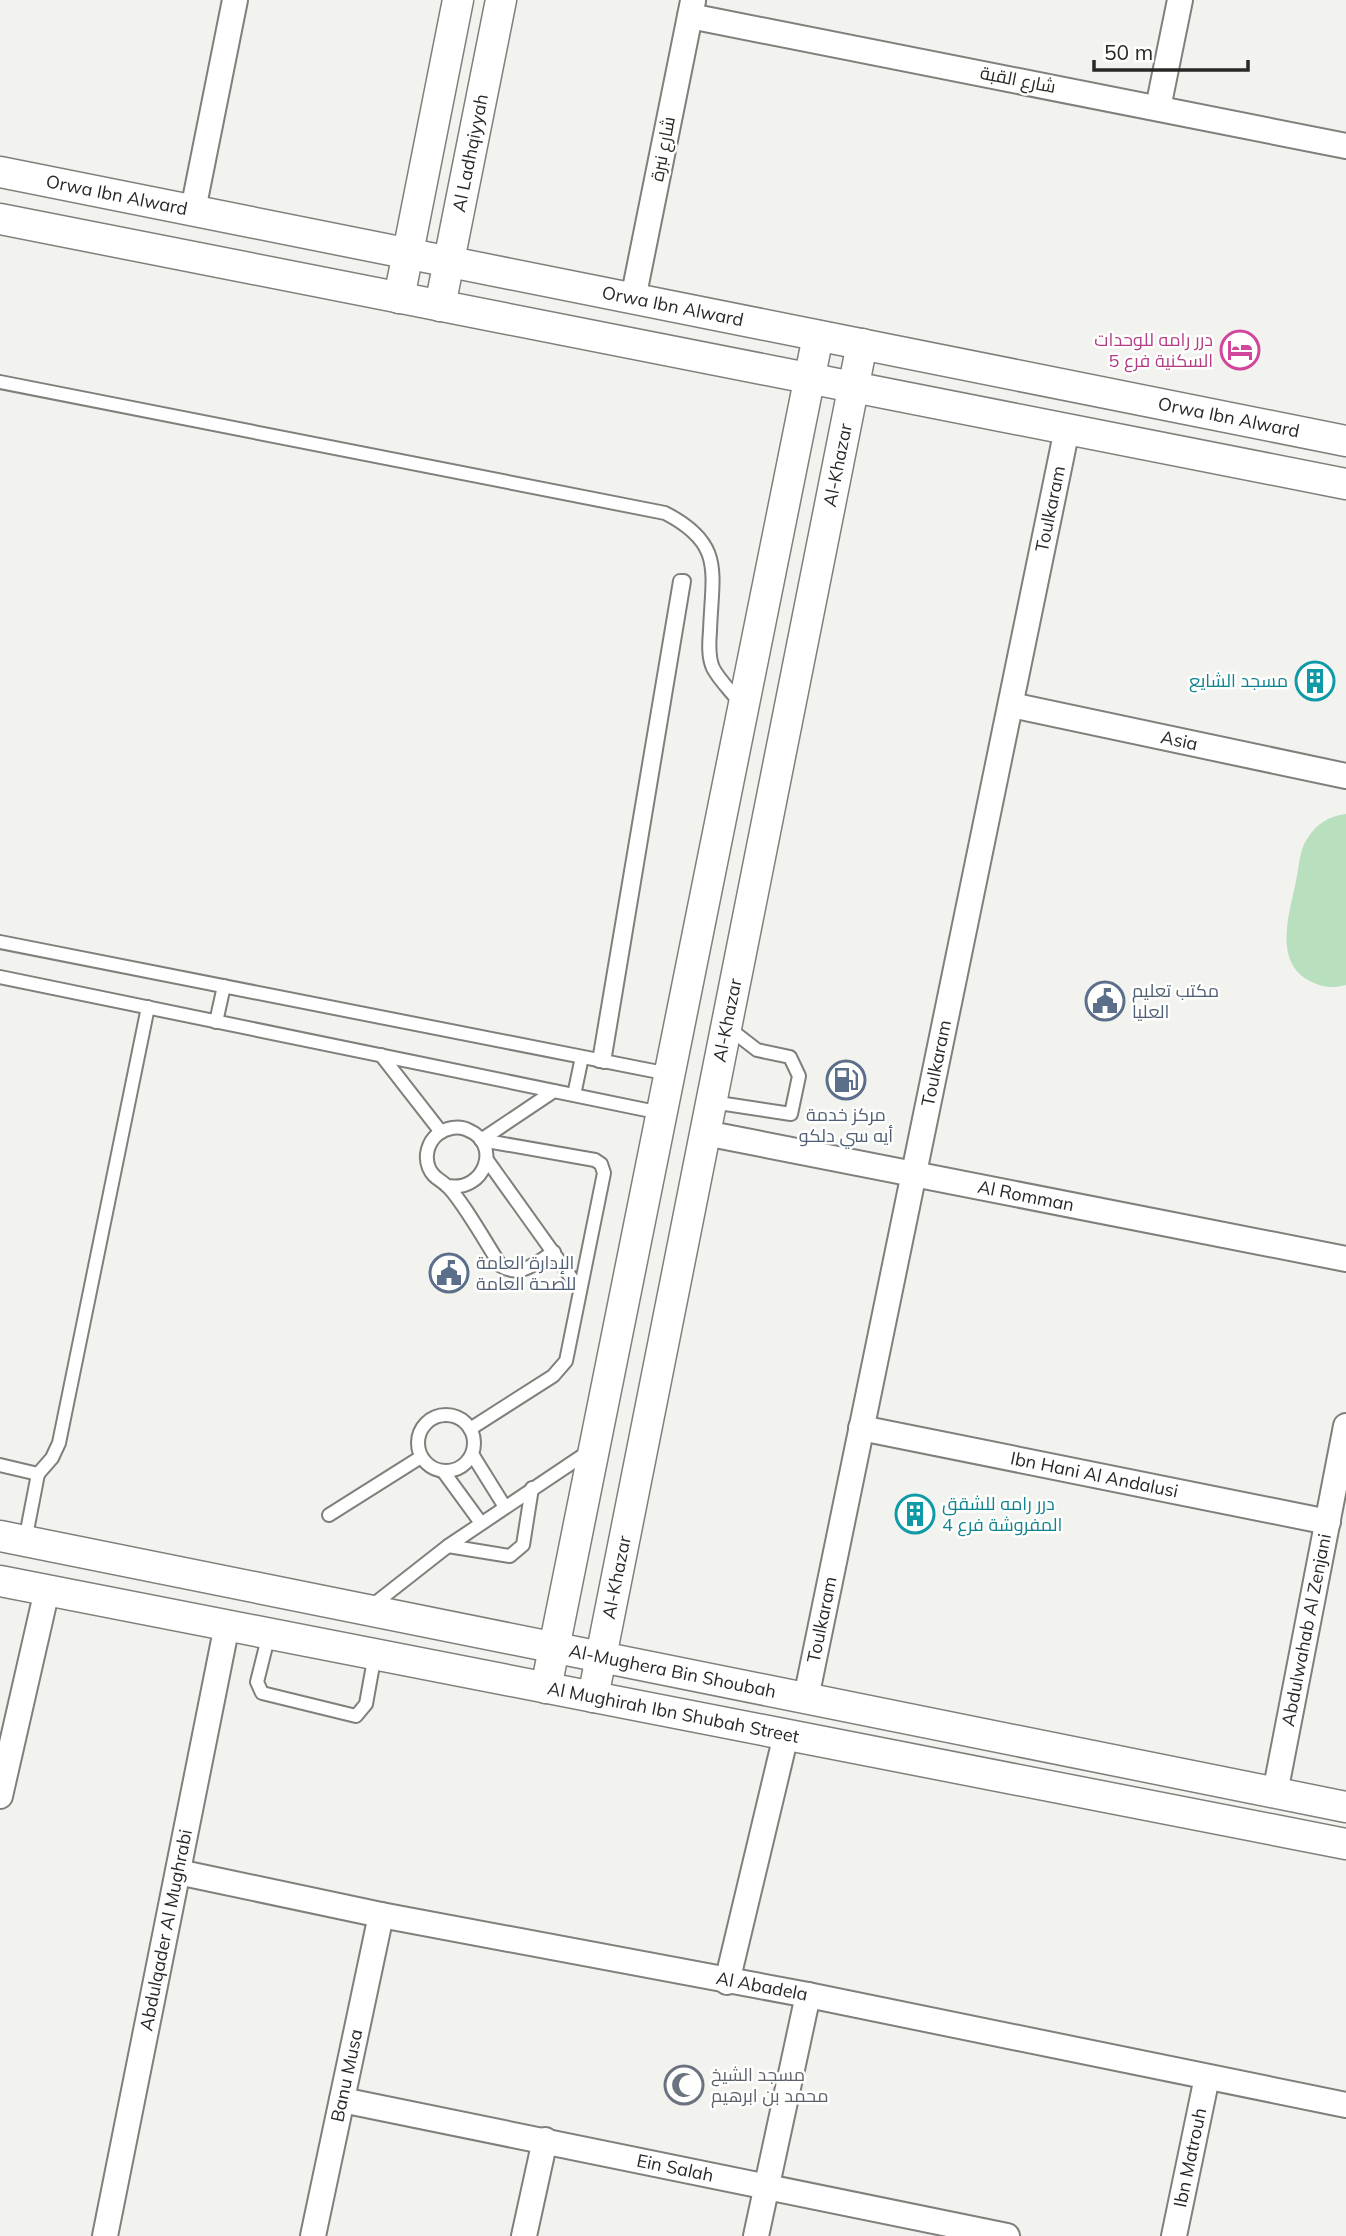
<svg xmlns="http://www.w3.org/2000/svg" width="1346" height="2236" font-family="Mulish,Cairo,sans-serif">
<rect width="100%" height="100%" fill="#f2f2ee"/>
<path fill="#b8dfbe" d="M 1346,814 L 1346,985 C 1335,988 1325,988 1314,983 C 1272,965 1289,916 1296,881 C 1299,868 1299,851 1307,839 C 1316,824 1329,816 1346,814 Z"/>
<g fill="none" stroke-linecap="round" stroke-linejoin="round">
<defs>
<g id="service">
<path d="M 0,382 L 665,513 C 725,544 712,572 710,631 C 709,643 708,657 713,668 C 719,680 732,692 740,703"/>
<polyline points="0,942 669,1074"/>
<polyline points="0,977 661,1113"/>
<polyline points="216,1022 224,986"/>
<polyline points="381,1055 441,1132"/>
<polyline points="599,1061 680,581 684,581 604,1062"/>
<polyline points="574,1095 582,1057"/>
<polyline points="712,1102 791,1114 799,1076 790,1057 757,1050 726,1026"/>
<polyline points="481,1140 554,1091"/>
<polyline points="487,1160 580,1290"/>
<path d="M 448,1186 C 485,1192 502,1144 468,1130 C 459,1125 446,1128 438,1134 C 428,1142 424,1156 429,1168 C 433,1178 440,1179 447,1186 C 461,1198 489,1248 501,1266 C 521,1278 535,1263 554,1252"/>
<circle cx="446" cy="1443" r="28"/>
<polyline points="470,1429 553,1376 566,1361 604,1173 601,1164 595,1160 481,1140"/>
<polyline points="472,1454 505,1507"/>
<polyline points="0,1465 38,1474 25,1541"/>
<polyline points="443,1471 481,1523"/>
<polyline points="38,1474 52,1458 59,1443 148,1007"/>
<polyline points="329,1515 421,1457"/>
<polyline points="448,1546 510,1556 523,1545 532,1488"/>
<polyline points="369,1608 448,1546 591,1450"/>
<polyline points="269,1634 257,1682 262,1693 356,1716 366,1704 375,1654"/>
</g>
<g id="minor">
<polyline points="690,16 1346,146"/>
<polyline points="1158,108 1180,0"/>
<polyline points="193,210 235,0"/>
<polyline points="633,299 693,1"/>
<path id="s1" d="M 1011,705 L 1346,776"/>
<path id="s2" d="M 705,1133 L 1346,1259"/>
<path id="s3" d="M 861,1428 L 1328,1522"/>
<path id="s4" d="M 806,1698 L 1067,429"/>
<path id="s5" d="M 1275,1793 L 1346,1426"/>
<polyline points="0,1796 47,1590"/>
<path id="s6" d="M 178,1872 L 381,1915 L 808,1995 L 1346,2105"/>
<polyline points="727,1982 786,1735"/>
<path id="s7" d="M 342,2100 L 1007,2236"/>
<path id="s8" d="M 105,2236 L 227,1625"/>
<path id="s9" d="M 313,2236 L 381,1915"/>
<polyline points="524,2236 545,2140"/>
<polyline points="756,2236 808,1995"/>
<path id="s10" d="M 1174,2236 L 1207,2077"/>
</g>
<g id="tertiary">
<path id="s11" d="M 0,172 L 1346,441"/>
<polyline points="0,219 1346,484"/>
<polyline points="399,298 458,0"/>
<path id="s12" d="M 440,306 L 501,0"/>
<path id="s13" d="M 0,1536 L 1346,1807"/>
<path id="s14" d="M 0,1581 L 1346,1844"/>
<polyline points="546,1688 818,336"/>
<path id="s15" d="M 593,1697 L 862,344"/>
</g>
</defs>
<use href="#service" stroke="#7f7f7b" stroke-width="16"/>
<use href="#minor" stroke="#7f7f7b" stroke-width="28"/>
<use href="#tertiary" stroke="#7f7f7b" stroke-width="33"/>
<use href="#service" stroke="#fff" stroke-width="12"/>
<use href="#minor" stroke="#fff" stroke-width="24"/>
<use href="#tertiary" stroke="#fff" stroke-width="30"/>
</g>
<defs>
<symbol id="hotel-ring" viewBox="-11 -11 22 22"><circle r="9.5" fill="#fffffe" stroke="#d1479c" stroke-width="1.5"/><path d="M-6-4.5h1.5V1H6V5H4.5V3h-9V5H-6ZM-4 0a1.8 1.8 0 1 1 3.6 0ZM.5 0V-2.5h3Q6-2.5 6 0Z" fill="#d1479c"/></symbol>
<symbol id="building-ring" viewBox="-11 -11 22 22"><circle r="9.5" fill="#fffffe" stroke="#0f9aa8" stroke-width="1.5"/><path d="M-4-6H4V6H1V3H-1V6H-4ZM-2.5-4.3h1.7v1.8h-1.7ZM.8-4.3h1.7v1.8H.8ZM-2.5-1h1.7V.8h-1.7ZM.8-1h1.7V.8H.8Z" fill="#0f9aa8"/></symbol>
<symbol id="civic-ring" viewBox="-11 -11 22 22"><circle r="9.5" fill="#fffffe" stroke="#5c6f8a" stroke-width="1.5"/><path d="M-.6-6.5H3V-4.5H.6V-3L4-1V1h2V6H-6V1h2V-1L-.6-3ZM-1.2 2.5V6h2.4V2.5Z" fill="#5c6f8a"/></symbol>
<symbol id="fuel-ring" viewBox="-11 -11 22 22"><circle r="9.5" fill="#fffffe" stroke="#5c6f8a" stroke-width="1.5"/><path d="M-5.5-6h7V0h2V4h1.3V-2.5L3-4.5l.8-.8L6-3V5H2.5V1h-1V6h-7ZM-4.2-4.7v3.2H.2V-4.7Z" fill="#5c6f8a"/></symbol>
<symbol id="mosque-ring" viewBox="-11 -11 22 22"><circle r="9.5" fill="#fffffe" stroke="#6b7280" stroke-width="1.5"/><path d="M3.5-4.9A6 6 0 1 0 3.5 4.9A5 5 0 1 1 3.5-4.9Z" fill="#6b7280"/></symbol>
</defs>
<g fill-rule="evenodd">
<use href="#hotel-ring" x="1218" y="328" width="44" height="44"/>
<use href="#building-ring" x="1293" y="659" width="44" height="44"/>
<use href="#civic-ring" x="1083" y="979" width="44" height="44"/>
<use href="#fuel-ring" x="824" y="1058" width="44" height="44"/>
<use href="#civic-ring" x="427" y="1251" width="44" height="44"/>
<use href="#building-ring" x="893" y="1492" width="44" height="44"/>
<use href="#mosque-ring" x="662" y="2063" width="44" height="44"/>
</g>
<g text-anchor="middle" stroke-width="5" stroke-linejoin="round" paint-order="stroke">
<g font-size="18" fill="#282827" stroke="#fffffe">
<text transform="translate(1018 80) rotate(11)" y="6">شارع القبة</text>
<text transform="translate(663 149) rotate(-79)" y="6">شارع نبرة</text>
<text dy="6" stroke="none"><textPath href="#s12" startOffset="156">Al Ladhqiyyah</textPath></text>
<text dy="6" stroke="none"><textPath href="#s11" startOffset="119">Orwa Ibn Alward</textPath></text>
<text dy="6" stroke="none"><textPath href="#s11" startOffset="686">Orwa Ibn Alward</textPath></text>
<text dy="6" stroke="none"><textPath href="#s11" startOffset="1253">Orwa Ibn Alward</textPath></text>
<text dy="6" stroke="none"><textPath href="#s15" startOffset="1256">Al-Khazar</textPath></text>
<text dy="6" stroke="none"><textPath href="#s4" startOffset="1214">Toulkaram</textPath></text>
<text dy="6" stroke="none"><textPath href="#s1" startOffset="172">Asia</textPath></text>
<text dy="6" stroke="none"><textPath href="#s15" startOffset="690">Al-Khazar</textPath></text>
<text dy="6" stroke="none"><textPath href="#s4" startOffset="648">Toulkaram</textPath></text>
<text dy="6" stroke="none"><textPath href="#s2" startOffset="327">Al Romman</textPath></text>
<text dy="6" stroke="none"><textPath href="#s3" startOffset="238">Ibn Hani Al Andalusi</textPath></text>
<text dy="6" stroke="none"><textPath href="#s15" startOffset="122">Al-Khazar</textPath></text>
<text dy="6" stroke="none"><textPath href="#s4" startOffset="80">Toulkaram</textPath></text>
<text dy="6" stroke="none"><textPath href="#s5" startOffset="166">Abdulwahab Al Zenjani</textPath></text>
<text dy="6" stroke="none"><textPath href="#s13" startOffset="686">Al-Mughera Bin Shoubah</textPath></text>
<text dy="6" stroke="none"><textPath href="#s14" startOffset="686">Al Mughirah Ibn Shubah Street</textPath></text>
<text dy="6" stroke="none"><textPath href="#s8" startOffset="312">Abdulqader Al Mughrabi</textPath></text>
<text dy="6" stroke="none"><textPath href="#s6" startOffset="595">Al Abadela</textPath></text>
<text dy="6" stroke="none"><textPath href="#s9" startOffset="164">Banu Musa</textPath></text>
<text dy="6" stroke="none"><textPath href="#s10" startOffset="80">Ibn Matrouh</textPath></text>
<text dy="6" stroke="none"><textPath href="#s7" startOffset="340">Ein Salah</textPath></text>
</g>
<g font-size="18" fill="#b23c85" stroke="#fffffe" text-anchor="end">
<text x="1213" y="346">درر رامه للوحدات<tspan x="1213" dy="21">السكنية فرع 5</tspan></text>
</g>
<g font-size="18" fill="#0d838f" stroke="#fffffe" text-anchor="end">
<text x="1288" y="687">مسجد الشايع</text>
<text x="942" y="1510" text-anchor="start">درر رامه للشقق<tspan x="942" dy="21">المفروشة فرع 4</tspan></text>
</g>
<g font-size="18" fill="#4e5e75" stroke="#fffffe" text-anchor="start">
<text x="1132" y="997">مكتب تعليم<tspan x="1132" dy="21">العليا</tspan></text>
<text x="846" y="1121" text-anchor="middle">مركز خدمة<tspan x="846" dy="21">أيه سي دلكو</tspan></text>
<text x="476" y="1269">الإدارة العامة<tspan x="476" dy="21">للصحة العامة</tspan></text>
</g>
<g font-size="18" fill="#5b616d" stroke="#fffffe" text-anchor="start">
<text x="711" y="2081">مسجد الشيخ<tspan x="711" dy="21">محمد بن ابرهيم</tspan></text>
</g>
</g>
<path d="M1094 60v10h154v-10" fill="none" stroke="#282827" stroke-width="3.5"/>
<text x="1104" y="60" font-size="21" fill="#282827" stroke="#fffffe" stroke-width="5" paint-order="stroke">50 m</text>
</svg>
